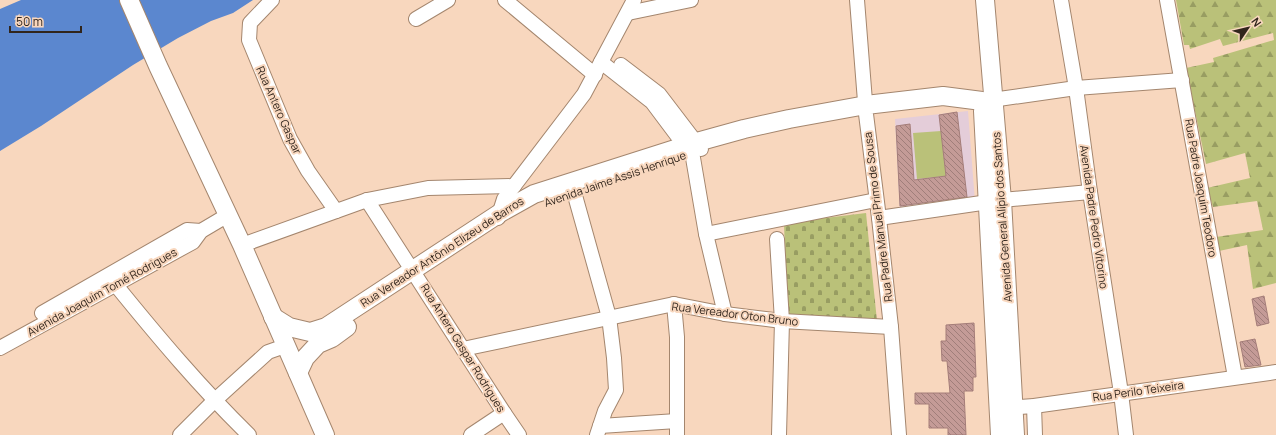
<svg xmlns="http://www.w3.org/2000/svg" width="1276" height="435" font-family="Manrope,sans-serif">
<defs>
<pattern id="forest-firs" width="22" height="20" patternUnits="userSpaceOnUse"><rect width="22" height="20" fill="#bac179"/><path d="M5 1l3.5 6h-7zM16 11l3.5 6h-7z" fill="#989d62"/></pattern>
<pattern id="cemetery-stones" width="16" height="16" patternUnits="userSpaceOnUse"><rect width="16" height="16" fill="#bac179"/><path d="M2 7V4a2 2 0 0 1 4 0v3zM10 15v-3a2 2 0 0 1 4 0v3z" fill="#989d62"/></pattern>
<pattern id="building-back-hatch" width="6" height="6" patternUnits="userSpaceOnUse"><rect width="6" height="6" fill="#c49b97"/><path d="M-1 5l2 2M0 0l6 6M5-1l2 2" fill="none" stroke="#a07e7a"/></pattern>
</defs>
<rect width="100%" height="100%" fill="#f8d7be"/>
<polygon fill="#e4cdd9" points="968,111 975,202 900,213 895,119"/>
<polygon fill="url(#forest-firs)" points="1176,0 1276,0 1276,283 1253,289 1247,245 1219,251 1216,237 1263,230 1257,201 1213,207 1207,188 1250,178 1245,153 1206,164 1186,68 1214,62 1213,58 1274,40 1273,33 1223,46 1220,39 1190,49 1189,45 1184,45"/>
<polygon fill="url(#cemetery-stones)" points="866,213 877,321 787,314 784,223"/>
<polygon fill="#bac179" points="941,131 946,176 917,179 913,133"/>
<polygon fill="#5b87cf" points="21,0 253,0 233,13 211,21 178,38 133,65 41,126 0,151 0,9"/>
<g fill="url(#building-back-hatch)" stroke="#a47d79">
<polygon points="957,112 967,197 900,206 896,126 910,124 914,180 946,176 939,115"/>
<polygon points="1264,296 1269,323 1257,326 1252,299"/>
<polygon points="974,323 976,377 973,377 973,391 964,391 966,435 948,435 948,428 929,428 929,404 915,404 915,393 950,393 947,361 942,361 941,341 946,341 946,325"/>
<polygon points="1255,339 1261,365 1245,367 1240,342"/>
</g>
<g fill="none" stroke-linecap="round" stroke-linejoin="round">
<defs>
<g id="minor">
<polyline points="272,0 250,23 249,40 290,139 308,171 336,211"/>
<polyline points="505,0 595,75"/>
<polyline points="857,0 866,114 879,218 891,327 899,435"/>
<polyline points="1061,0 1076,88 1090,192 1121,393 1126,435"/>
<polyline points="1167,0 1235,377"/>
<polyline points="628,13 691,0"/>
<polyline points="416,19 448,0"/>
<polyline points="601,62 652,102 685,146 692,152 706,234 725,314"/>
<polyline points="621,65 659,94 701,149"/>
<polyline points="985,101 1076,88 1182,80"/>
<polyline points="574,192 609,317 614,358 616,390 605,411 597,435"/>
<polyline points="367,200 504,413 519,435"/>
<polyline points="498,218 504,199 584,94 634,0"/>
<polyline points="879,218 1002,200 1090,192"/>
<polyline points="706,234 876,200"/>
<polyline points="777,239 782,321 779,435"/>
<polyline points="242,245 367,200 428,188 514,186"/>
<path d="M 115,284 C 158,337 200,387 249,435"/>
<polyline points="674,304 677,337 677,435"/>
<polyline points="42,313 187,230 201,231"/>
<polyline points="0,348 193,242 201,231 228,215"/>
<polyline points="463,349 674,304 725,314 782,321 891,327"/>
<polyline points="1034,406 1035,435"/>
<polyline points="1003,408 1034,406 1276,372"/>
<polyline points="600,426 677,421"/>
<polyline points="180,435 214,401 268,352 285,346"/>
<polyline points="471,435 504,413"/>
</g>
<g id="major">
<polyline points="129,0 158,66 242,245 325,435"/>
<polyline points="985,0 1002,200 1015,435"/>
<polyline points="983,111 1000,435"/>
<polyline points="273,317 289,327 310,332 326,327 500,213 534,194 697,142 744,129 789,119 866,105 943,96 982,101"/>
<polyline points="298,373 305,358 318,344 332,338 347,327"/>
</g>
</defs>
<use href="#minor" stroke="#a4866e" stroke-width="16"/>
<use href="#major" stroke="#a4866e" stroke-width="20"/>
<use href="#minor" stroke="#fff" stroke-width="14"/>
<use href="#major" stroke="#fff" stroke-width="18"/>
</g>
<g text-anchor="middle" stroke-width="4" stroke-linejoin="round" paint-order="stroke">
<g font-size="11" fill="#31251c" stroke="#f8d7be">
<text transform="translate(279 110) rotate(66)" y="4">Rua Antero Gaspar</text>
<text transform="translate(615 179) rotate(-19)" y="4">Avenida Jaime Assis Henrique</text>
<text transform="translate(1201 188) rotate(80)" y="4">Rua Padre Joaquim Teodoro</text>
<text transform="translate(878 217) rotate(-97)" y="4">Rua Padre Manuel Primo de Sousa</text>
<text transform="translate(1002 217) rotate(-94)" y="4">Avenida General Alípio dos Santos</text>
<text transform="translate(1094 217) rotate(82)" y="4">Avenida Padre Pedro Vitorino</text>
<text transform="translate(442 252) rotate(-33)" y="4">Rua Vereador Antônio Elizeu de Barros</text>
<text transform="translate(102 292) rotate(-29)" y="4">Avenida Joaquim Tomé Rodrigues</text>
<text transform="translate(735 314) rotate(7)" y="4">Rua Vereador Oton Bruno</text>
<text transform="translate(463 348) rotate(58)" y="4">Rua Antero Gaspar Rodrigues</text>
<text transform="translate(1138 391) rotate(-8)" y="4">Rua Perilo Teixeira</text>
</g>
</g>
<g transform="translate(1248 28) rotate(55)" stroke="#f8d7be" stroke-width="3" paint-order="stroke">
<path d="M0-3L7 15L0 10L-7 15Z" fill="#31251c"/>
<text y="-6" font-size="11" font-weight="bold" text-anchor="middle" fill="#31251c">N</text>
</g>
<path d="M10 26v6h71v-6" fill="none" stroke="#31251c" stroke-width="2"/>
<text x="16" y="26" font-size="12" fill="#31251c" stroke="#f8d7be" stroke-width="3" paint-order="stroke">50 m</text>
</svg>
